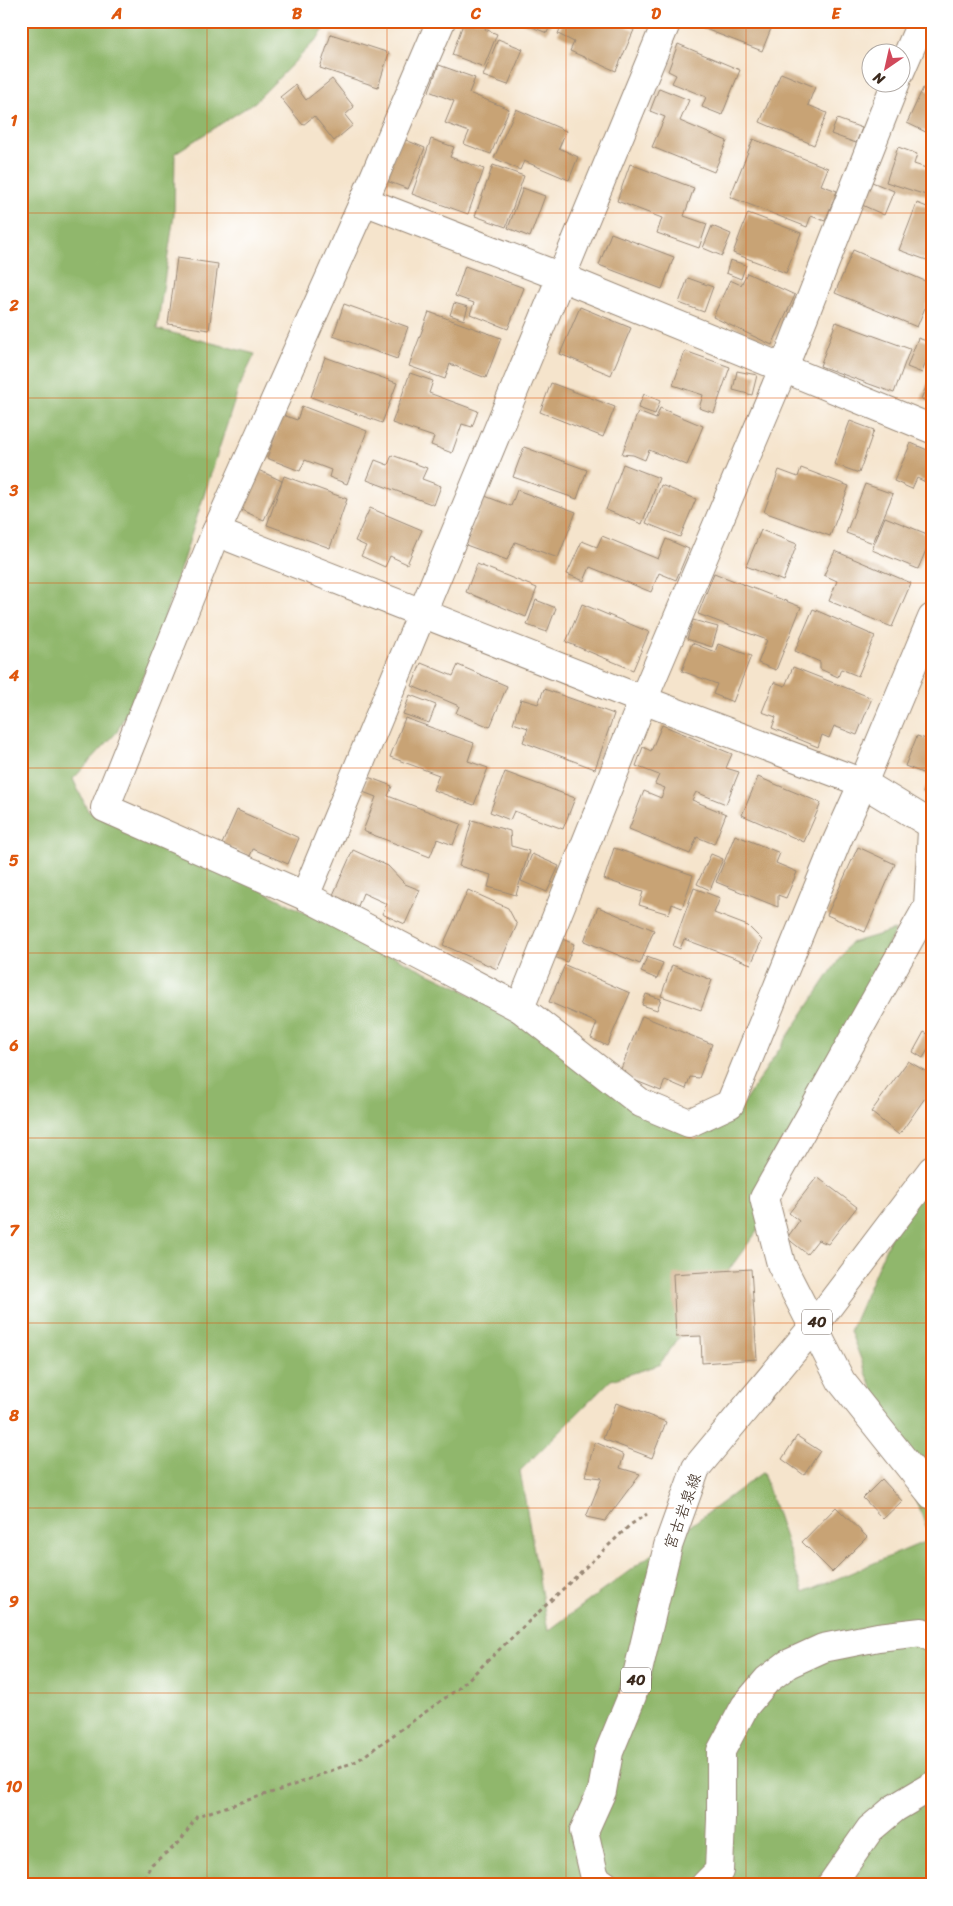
<svg xmlns="http://www.w3.org/2000/svg" width="953" height="1906" font-family="Sriracha,'Klee One',sans-serif">
<rect width="100%" height="100%" fill="#fff"/>
<filter id="ink" filterUnits="userSpaceOnUse"><feTurbulence type="fractalNoise" baseFrequency=".02" numOctaves="2"/><feDisplacementMap in="SourceGraphic" scale="10" xChannelSelector="R" yChannelSelector="G"/><feConvolveMatrix kernelMatrix="1 2 1 2 8 2 1 2 1" color-interpolation-filters="sRGB"/></filter>
<filter id="wash" filterUnits="userSpaceOnUse"><feTurbulence type="fractalNoise" baseFrequency=".0096" numOctaves="4" result="noise"/><feDisplacementMap in="SourceGraphic" scale="20" xChannelSelector="R" yChannelSelector="G"/><feGaussianBlur stdDeviation="1.12" result="paint"/><feColorMatrix in="noise" values="0 0 0 0 0 0 0 0 0 0 0 0 0 0 0 0 0 1.4 0 .05"/><feComposite in="paint" operator="in"/></filter>
<g filter="url(#wash)">
<rect width="100%" height="100%" fill="#f5e4cc"/>
<polygon fill="#90b76c" stroke="#667045" points="21,21 330,21 318,38 255,102 175,153 174,215 157,329 255,354 239,387 151,659 117,732 73,779 88,811 231,874 342,932 458,987 536,1034 695,1140 738,1111 850,943 895,930 761,1226 659,1365 611,1380 520,1471 548,1631 763,1472 803,1593 931,1539 850,1331 915,1180 932,1149 932,1885 21,1885"/>
<g id="blocks">
<g fill="#c8a375">
<polygon points="456,21 488,21 485,29 497,34 484,67 452,55 463,24"/>
<polygon points="517,21 552,21 547,33"/>
<polygon points="563,21 612,21 634,30 616,71 570,51 574,42 558,34"/>
<polygon points="703,21 774,21 762,51 700,27"/>
<polygon points="331,34 389,53 378,87 320,68"/>
<polygon points="498,39 523,49 508,85 483,76"/>
<polygon points="678,44 740,70 722,115 702,107 706,97 672,83 676,75 668,71"/>
<polygon points="439,65 475,78 469,93 509,109 491,154 464,144 469,132 445,123 454,101 429,91"/>
<polygon points="781,73 815,87 808,105 827,113 814,145 760,122"/>
<polygon points="332,79 354,107 345,115 353,125 334,141 314,116 303,125 280,97 295,85 306,100"/>
<polygon points="659,88 689,100 680,121 727,141 714,172 652,147 665,117 650,111"/>
<polygon points="923,88 932,92 932,135 907,123"/>
<polygon points="516,109 566,131 559,148 578,157 569,180 524,161 520,170 494,158"/>
<polygon points="837,119 862,128 856,143 831,134"/>
<polygon points="401,138 425,148 408,189 384,180"/>
<polygon points="431,139 454,147 450,157 484,169 468,214 412,194"/>
<polygon points="753,139 828,168 821,185 837,191 825,221 811,216 807,227 730,197"/>
<polygon points="898,147 917,154 914,164 932,170 932,197 886,182"/>
<polygon points="630,164 694,188 684,216 707,224 699,248 657,233 662,218 617,201"/>
<polygon points="493,165 524,176 506,227 475,216"/>
<polygon points="872,182 894,191 884,215 862,205"/>
<polygon points="523,188 545,196 530,237 508,228"/>
<polygon points="917,203 932,209 932,262 899,250"/>
<polygon points="748,213 801,233 786,273 733,253"/>
<polygon points="712,226 731,234 722,256 703,248"/>
<polygon points="611,233 674,257 662,289 599,265"/>
<polygon points="853,250 932,284 932,291 917,327 835,293"/>
<polygon points="177,258 218,264 209,330 168,324"/>
<polygon points="730,260 746,265 741,279 726,273"/>
<polygon points="465,266 524,288 508,329 470,314 474,303 455,296"/>
<polygon points="747,273 795,295 772,345 713,317 730,280 741,285"/>
<polygon points="688,278 713,287 704,312 679,303"/>
<polygon points="454,303 468,307 464,320 450,315"/>
<polygon points="344,304 408,327 397,359 333,336"/>
<polygon points="580,307 631,328 611,375 560,354"/>
<polygon points="429,312 501,338 486,378 450,364 445,379 409,366"/>
<polygon points="836,322 910,349 894,393 820,366"/>
<polygon points="918,338 932,343 922,373 907,367"/>
<polygon points="685,351 730,367 714,413 699,408 703,395 673,385"/>
<polygon points="325,357 397,383 382,423 311,397"/>
<polygon points="737,371 757,375 752,395 733,390"/>
<polygon points="932,372 932,403 921,399"/>
<polygon points="410,373 433,381 429,393 478,411 472,427 462,424 452,453 431,445 434,437 392,423"/>
<polygon points="551,383 615,407 603,437 540,412"/>
<polygon points="644,394 660,401 655,414 638,408"/>
<polygon points="302,406 367,431 347,484 329,477 331,470 305,460 300,471 267,458 283,415 297,420"/>
<polygon points="660,408 703,426 687,465 649,450 645,460 633,455 622,454 638,412 656,419"/>
<polygon points="850,421 874,430 859,473 834,464"/>
<polygon points="911,443 932,452 932,485 917,478 912,489 894,481"/>
<polygon points="524,447 587,470 577,499 513,477"/>
<polygon points="392,455 427,468 422,479 441,486 434,505 367,480 375,460 388,465"/>
<polygon points="623,464 659,478 642,524 606,510"/>
<polygon points="801,468 849,486 830,536 764,512 779,470 798,477"/>
<polygon points="256,469 282,481 264,520 239,509"/>
<polygon points="284,476 347,499 330,548 267,525"/>
<polygon points="865,484 893,494 873,543 846,533"/>
<polygon points="661,485 696,499 680,537 646,523"/>
<polygon points="517,490 576,512 558,558 515,542 507,560 466,545 485,496 511,506"/>
<polygon points="370,508 422,530 407,564 390,556 385,567 361,556 366,546 355,541"/>
<polygon points="885,517 932,536 918,569 872,550"/>
<polygon points="761,530 797,544 783,581 746,566"/>
<polygon points="602,536 658,559 666,539 689,549 676,580 659,573 651,592 590,567 584,581 567,574 582,541 597,547"/>
<polygon points="835,551 911,583 892,627 829,601 837,581 824,575"/>
<polygon points="477,564 537,588 526,617 466,592"/>
<polygon points="714,573 801,607 776,670 758,663 767,640 698,614"/>
<polygon points="536,600 556,608 547,632 527,625"/>
<polygon points="582,604 649,632 633,670 566,642"/>
<polygon points="813,609 875,636 858,676 841,669 838,677 820,669 820,662 795,651"/>
<polygon points="693,620 718,627 712,647 687,639"/>
<polygon points="692,643 715,652 718,644 751,656 733,702 713,694 717,684 682,671"/>
<polygon points="421,663 453,676 458,665 507,686 490,727 456,713 459,706 412,686"/>
<polygon points="793,667 872,698 857,735 834,726 829,738 822,735 818,747 772,728 776,717 762,712 774,682 785,686"/>
<polygon points="544,689 614,714 595,769 523,742 528,728 513,723 521,699 538,704"/>
<polygon points="410,695 436,705 429,723 403,714"/>
<polygon points="405,718 474,743 468,761 488,768 474,805 433,790 439,775 390,757"/>
<polygon points="662,725 732,754 726,768 739,772 726,804 696,792 692,800 726,814 714,844 697,837 690,854 629,829 644,791 661,798 665,788 655,784 659,775 636,766 643,747 651,751"/>
<polygon points="917,736 932,741 932,796 923,793 930,776 905,766"/>
<polygon points="505,772 575,798 563,829 514,811 510,820 490,812"/>
<polygon points="368,777 392,786 388,796 461,824 453,845 437,839 430,857 363,831 376,797 363,792"/>
<polygon points="758,777 821,803 804,842 742,815"/>
<polygon points="237,810 299,838 288,864 253,849 250,856 222,844"/>
<polygon points="472,820 510,831 511,846 529,851 516,895 488,887 491,875 459,866"/>
<polygon points="735,835 780,853 776,863 797,872 786,898 778,895 778,907 716,882"/>
<polygon points="858,847 895,864 865,932 827,915"/>
<polygon points="614,848 693,875 682,908 672,904 669,914 639,905 643,892 604,879"/>
<polygon points="353,850 388,866 405,884 420,890 405,924 382,914 387,904 363,893 358,906 333,895"/>
<polygon points="532,854 559,866 547,892 521,881"/>
<polygon points="711,854 723,859 710,890 697,884"/>
<polygon points="694,888 720,898 714,913 748,926 762,940 751,964 684,939 680,949 673,946"/>
<polygon points="468,890 508,908 517,925 497,969 443,945"/>
<polygon points="598,907 654,930 640,964 584,941"/>
<polygon points="560,938 574,944 567,962 552,956"/>
<polygon points="647,957 663,963 657,979 641,972"/>
<polygon points="565,965 630,993 607,1046 591,1038 597,1023 549,1002"/>
<polygon points="672,965 712,980 701,1010 661,996"/>
<polygon points="646,994 661,999 657,1010 642,1005"/>
<polygon points="642,1016 712,1044 699,1078 690,1077 686,1089 665,1080 661,1091 619,1074"/>
<polygon points="924,1032 932,1036 932,1049 929,1048 923,1058 913,1052"/>
<polygon points="908,1061 932,1075 932,1088 899,1135 871,1112"/>
<polygon points="817,1177 857,1207 828,1244 818,1240 807,1254 787,1238 799,1221 789,1213"/>
<polygon points="751,1269 757,1359 702,1363 701,1336 676,1337 673,1274"/>
<polygon points="616,1403 666,1422 652,1458 603,1439"/>
<polygon points="797,1436 820,1451 804,1475 782,1459"/>
<polygon points="595,1442 624,1455 620,1468 640,1474 605,1521 586,1517 602,1478 585,1476"/>
<polygon points="882,1479 902,1501 883,1519 863,1498"/>
<polygon points="836,1507 867,1537 832,1572 802,1542"/>
</g>
</g>
</g>
<g filter="url(#ink)">
<use href="#blocks" fill-opacity="0" stroke="#988775" stroke-width="1"/>
<g fill="none" stroke-linecap="round" stroke-linejoin="round">
<defs>
<g id="street">
<polyline points="441,21 364,201 216,532 105,808 305,896 520,1008 641,1103 689,1123 730,1104 837,841 863,783 932,618"/>
<polyline points="900,72 922,21"/>
<polyline points="364,201 561,277 932,429"/>
<polyline points="216,532 643,700 863,783 932,825"/>
<polyline points="932,830 928,906 764,1198 781,1264 841,1381 932,1495"/>
<polyline points="305,896 667,21"/>
<polyline points="520,1008 643,700 784,367 896,82"/>
</g>
<g id="primary">
<polyline points="605,1885 595,1878 584,1831 602,1791 609,1752 632,1696 668,1546 696,1468 813,1327 932,1170"/>
<polyline points="705,1885 719,1871 721,1819 721,1751 745,1706 767,1680 788,1664 823,1648 878,1637 922,1632 932,1638"/>
<polyline points="831,1885 870,1829 895,1808 932,1786"/>
</g>
</defs>
<use href="#street" stroke="#988775" stroke-width="30"/>
<use href="#primary" stroke="#988775" stroke-width="30"/>
<polyline stroke="#988775" stroke-width="3" stroke-dasharray="4 4" stroke-linecap="butt" points="139,1885 152,1864 180,1842 197,1816 283,1789 357,1761 459,1688 630,1525 647,1514"/>
<use href="#street" stroke="#fff" stroke-width="28"/>
<use href="#primary" stroke="#fff" stroke-width="28"/>
</g>
</g>
<path fill="none" stroke="#df570d" stroke-width="1" stroke-opacity="0.55" d="M 207,21 L 207,1885M 387,21 L 387,1885M 566,21 L 566,1885M 746,21 L 746,1885M 21,213 L 932,213M 21,398 L 932,398M 21,583 L 932,583M 21,768 L 932,768M 21,953 L 932,953M 21,1138 L 932,1138M 21,1323 L 932,1323M 21,1508 L 932,1508M 21,1693 L 932,1693"/>
<g text-anchor="middle" stroke-width="4" stroke-linejoin="round" paint-order="stroke">
<g fill="#fff" stroke="#766a62" stroke-width="1">
<rect x="802" y="1309.5" width="30" height="25" rx="4"/>
<rect x="621" y="1667.5" width="30" height="25" rx="4"/>
</g>
<g font-size="15" font-weight="bold" fill="#3b2a1e">
<text x="817" y="1327">40</text>
<text x="636" y="1685">40</text>
</g>
<g font-size="16" fill="#3b2a1e" stroke="#fff">
<text transform="translate(682 1511) rotate(-70)" y="6">宮古岩泉線</text>
</g>
</g>
<rect width="953" height="1906" fill="none" stroke="#fff" stroke-width="55"/>
<g transform="translate(886 68) rotate(214)"><circle r="24" fill="#ffffff" stroke="#b1aaa5"/>
<path d="M0-4L9 19L0 12L-9 19Z" fill="#d1495b"/>
<text y="-8" font-size="14" font-weight="bold" text-anchor="middle" fill="#3b2a1e">N</text>
</g>
<rect x="28" y="28" width="898" height="1850" fill="none" stroke="#df570d" stroke-width="2"/>
<g font-size="16" text-anchor="middle" font-weight="bold" fill="#df570d">
<text x="117" y="19">A</text>
<text x="297" y="19">B</text>
<text x="476" y="19">C</text>
<text x="656" y="19">D</text>
<text x="836" y="19">E</text>
<text x="14" y="126">1</text>
<text x="14" y="311">2</text>
<text x="14" y="496">3</text>
<text x="14" y="681">4</text>
<text x="14" y="866">5</text>
<text x="14" y="1051">6</text>
<text x="14" y="1236">7</text>
<text x="14" y="1421">8</text>
<text x="14" y="1607">9</text>
<text x="14" y="1792">10</text>
</g>
</svg>
